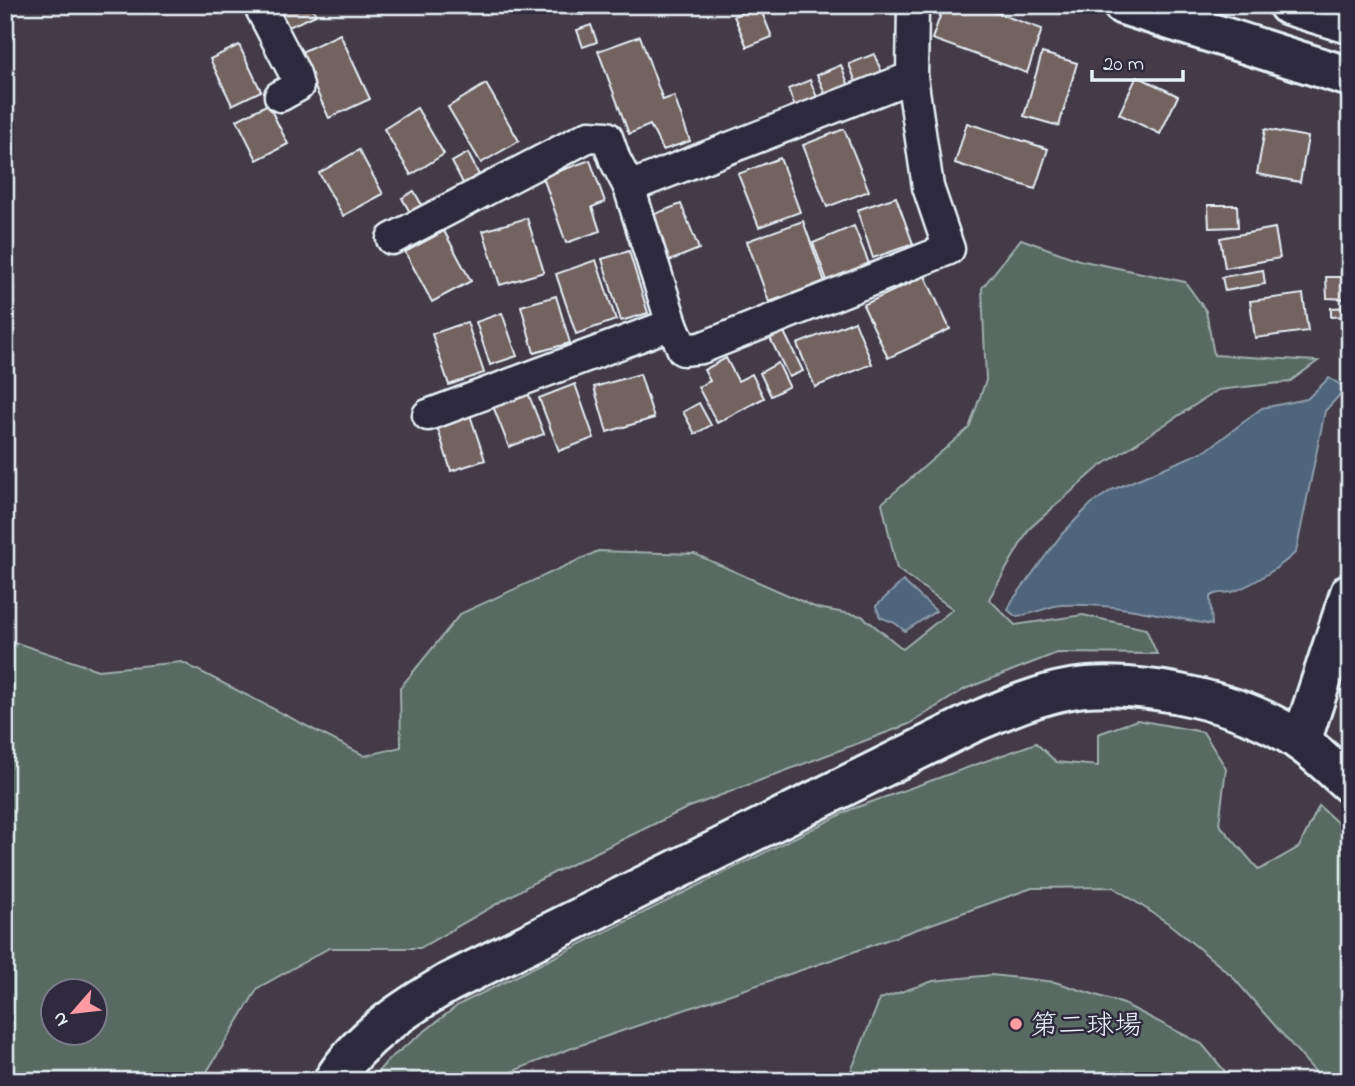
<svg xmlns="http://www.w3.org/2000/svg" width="1355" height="1086" font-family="'Indie Flower','Klee One',sans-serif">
<rect width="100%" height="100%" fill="#433b48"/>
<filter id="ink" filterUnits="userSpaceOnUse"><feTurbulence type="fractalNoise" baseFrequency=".0143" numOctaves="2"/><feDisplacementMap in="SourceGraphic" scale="14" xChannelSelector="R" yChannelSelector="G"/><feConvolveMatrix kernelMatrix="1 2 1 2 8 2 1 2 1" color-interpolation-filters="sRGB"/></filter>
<g filter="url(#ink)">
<g fill="#586a62" stroke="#a0aead" stroke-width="2" fill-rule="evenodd">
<path d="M 1021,239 L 1079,260 L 1185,282 L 1206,311 L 1214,355 L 1318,361 L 1289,382 L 1218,390 L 1098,468 L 1029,529 L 989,599 L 1015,625 L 1083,615 L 1146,629 L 1157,654 L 1057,653 L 965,689 L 909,724 L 687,808 L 535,882 L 420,948 L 329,948 L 258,988 L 208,1070 L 204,1081 L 5,1081 L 5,652 L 17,643 L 98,670 L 182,662 L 365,756 L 401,747 L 400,688 L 460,614 L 598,551 L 695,554 L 817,608 L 862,616 L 903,649 L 953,609 L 897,569 L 882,503 L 969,428 L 986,380 L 982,288 ZM 52,992 L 94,992 L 94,1034 L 52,1034 Z"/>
<polygon points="1137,720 1203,732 1226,768 1219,824 1259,870 1299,847 1319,806 1342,827 1350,841 1350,1081 1323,1081 1231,975 1168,923 1113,887 1032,888 828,961 572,1048 488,1081 370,1081 388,1060 458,1005 852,809 1036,743 1056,762 1098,766 1098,734"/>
<polygon points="991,975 1055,982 1124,1004 1202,1044 1233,1081 847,1081 880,999 933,981"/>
</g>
<g fill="#50657b" stroke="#8d9dad" stroke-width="2">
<path d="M 1329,378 L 1346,388 L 1325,411 L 1296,552 C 1280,567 1253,585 1232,592 C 1224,594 1217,591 1210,597 L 1212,625 C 1162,615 1113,603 1062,605 C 1046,606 1032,616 1015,616 L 1008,610 L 1012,601 L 1062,534 L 1091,504 L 1112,490 L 1207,450 L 1262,408 L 1307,399 Z"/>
<polygon points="903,581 936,611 905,631 895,623 880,617 876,606"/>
</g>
<g fill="#736360" stroke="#e8f1f8" stroke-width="2">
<polygon points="265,5 311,5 316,15 277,32"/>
<polygon points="558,5 585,5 584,15 558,13"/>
<polygon points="759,5 772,37 747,47 734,16"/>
<polygon points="944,5 974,5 1042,29 1027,73 932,39"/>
<polygon points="591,25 597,42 583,47 577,30"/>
<polygon points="340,34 370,99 329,118 299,53"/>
<polygon points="640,36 663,100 674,96 690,141 663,150 650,125 629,134 598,51"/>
<polygon points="239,45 261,91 232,105 210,59"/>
<polygon points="1042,53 1077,63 1059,126 1024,116"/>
<polygon points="874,54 883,75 857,85 849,64"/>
<polygon points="841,65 850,89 827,98 817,75"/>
<polygon points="1137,76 1178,96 1160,134 1119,114"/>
<polygon points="810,80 818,100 796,109 788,89"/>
<polygon points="486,84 519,141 481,163 448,107"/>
<polygon points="268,104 288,144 257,160 237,120"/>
<polygon points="417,108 444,154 411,175 384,129"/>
<polygon points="967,123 1048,149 1035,189 955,163"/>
<polygon points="844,129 869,191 827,207 803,145"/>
<polygon points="1265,129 1308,137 1300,182 1257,174"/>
<polygon points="359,150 383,194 343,216 319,173"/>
<polygon points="468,153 482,181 466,189 452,162"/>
<polygon points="780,158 800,212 759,227 738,174"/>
<polygon points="590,160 605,202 592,207 600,231 566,243 543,177"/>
<polygon points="414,191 424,209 412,216 402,198"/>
<polygon points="896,197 913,244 873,258 857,210"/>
<polygon points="681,204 699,249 662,264 644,218"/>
<polygon points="1208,205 1237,205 1238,227 1209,228"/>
<polygon points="527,218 544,272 500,285 483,231"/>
<polygon points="803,221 825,282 769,302 747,241"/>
<polygon points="854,226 870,266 828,283 813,243"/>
<polygon points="1275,228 1280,258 1225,268 1220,238"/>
<polygon points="444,231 471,281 432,302 405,252"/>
<polygon points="629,251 648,313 621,321 602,259"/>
<polygon points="596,260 616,320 576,334 556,274"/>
<polygon points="1263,270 1265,284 1225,291 1222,277"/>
<polygon points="925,276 950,329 888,358 863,305"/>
<polygon points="1326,277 1349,277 1349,299 1327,298"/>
<polygon points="1303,294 1308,331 1255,338 1250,301"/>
<polygon points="556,296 570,343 534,353 521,306"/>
<polygon points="1350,307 1350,316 1331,317 1331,308"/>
<polygon points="502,313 517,356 490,365 476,322"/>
<polygon points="855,321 872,364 815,387 797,344"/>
<polygon points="467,322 484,373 449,385 432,334"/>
<polygon points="784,332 803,371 789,377 770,338"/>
<polygon points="726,358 738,381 752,374 764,398 717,423 698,387 710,381 704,370"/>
<polygon points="778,363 789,386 771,396 760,373"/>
<polygon points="640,374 654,418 607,432 594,387"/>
<polygon points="575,384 594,438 559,451 539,398"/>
<polygon points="528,393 544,434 509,447 493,406"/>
<polygon points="699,403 711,425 695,434 683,412"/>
<polygon points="468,409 485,460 451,471 435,420"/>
</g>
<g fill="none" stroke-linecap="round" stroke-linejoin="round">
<defs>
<g id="street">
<polyline points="259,5 295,74 298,86 280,96"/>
<polyline points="629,187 672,324"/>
<polyline points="392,239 589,136 607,137 615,160 629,187 912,77 913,5"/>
<polyline points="428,415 672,324 683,350 701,348 949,249 928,187 912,77"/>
</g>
<g id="secondary">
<polyline points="1301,742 1350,593"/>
<path d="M 333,1081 C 360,1037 405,1008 448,983 L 970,724 C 1003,710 1036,695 1071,689 C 1138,678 1247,702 1301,742 C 1318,754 1334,770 1350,784"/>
</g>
<g id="highway">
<polyline points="1123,5 1350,77"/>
<polyline points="1288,5 1350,24"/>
</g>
</defs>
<use href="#street" stroke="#e8f1f8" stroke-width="35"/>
<use href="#secondary" stroke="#e8f1f8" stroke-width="44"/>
<use href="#highway" stroke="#e8f1f8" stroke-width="44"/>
<use href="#street" stroke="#2f2a3d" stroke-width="30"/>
<use href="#secondary" stroke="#2f2a3d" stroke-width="38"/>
<use href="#highway" stroke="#2f2a3d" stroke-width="38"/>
</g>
</g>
<circle fill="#ff9aa2" stroke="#2f2a3d" stroke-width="2.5" cx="1016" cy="1024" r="7"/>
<g text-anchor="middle" stroke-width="5" stroke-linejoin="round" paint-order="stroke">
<g font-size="28" fill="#e8f1f8" stroke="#2f2a3d" text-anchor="start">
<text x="1030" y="1034">第二球場</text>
</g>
</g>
<rect width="1355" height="1086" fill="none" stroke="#2f2a3d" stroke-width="28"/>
<rect x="14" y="14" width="1327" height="1058" fill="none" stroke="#e8f1f8" stroke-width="2.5" filter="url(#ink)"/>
<g transform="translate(74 1012) rotate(242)"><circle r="33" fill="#2f2a3d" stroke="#797a88" stroke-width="2"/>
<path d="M0-5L12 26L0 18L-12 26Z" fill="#ff9aa2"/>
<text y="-10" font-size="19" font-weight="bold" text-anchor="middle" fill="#e8f1f8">N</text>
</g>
<path d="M1092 70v10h91v-10" fill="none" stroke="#e8f1f8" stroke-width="3.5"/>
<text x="1103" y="70" font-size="21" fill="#e8f1f8" stroke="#2f2a3d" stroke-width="5" paint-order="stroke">20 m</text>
</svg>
